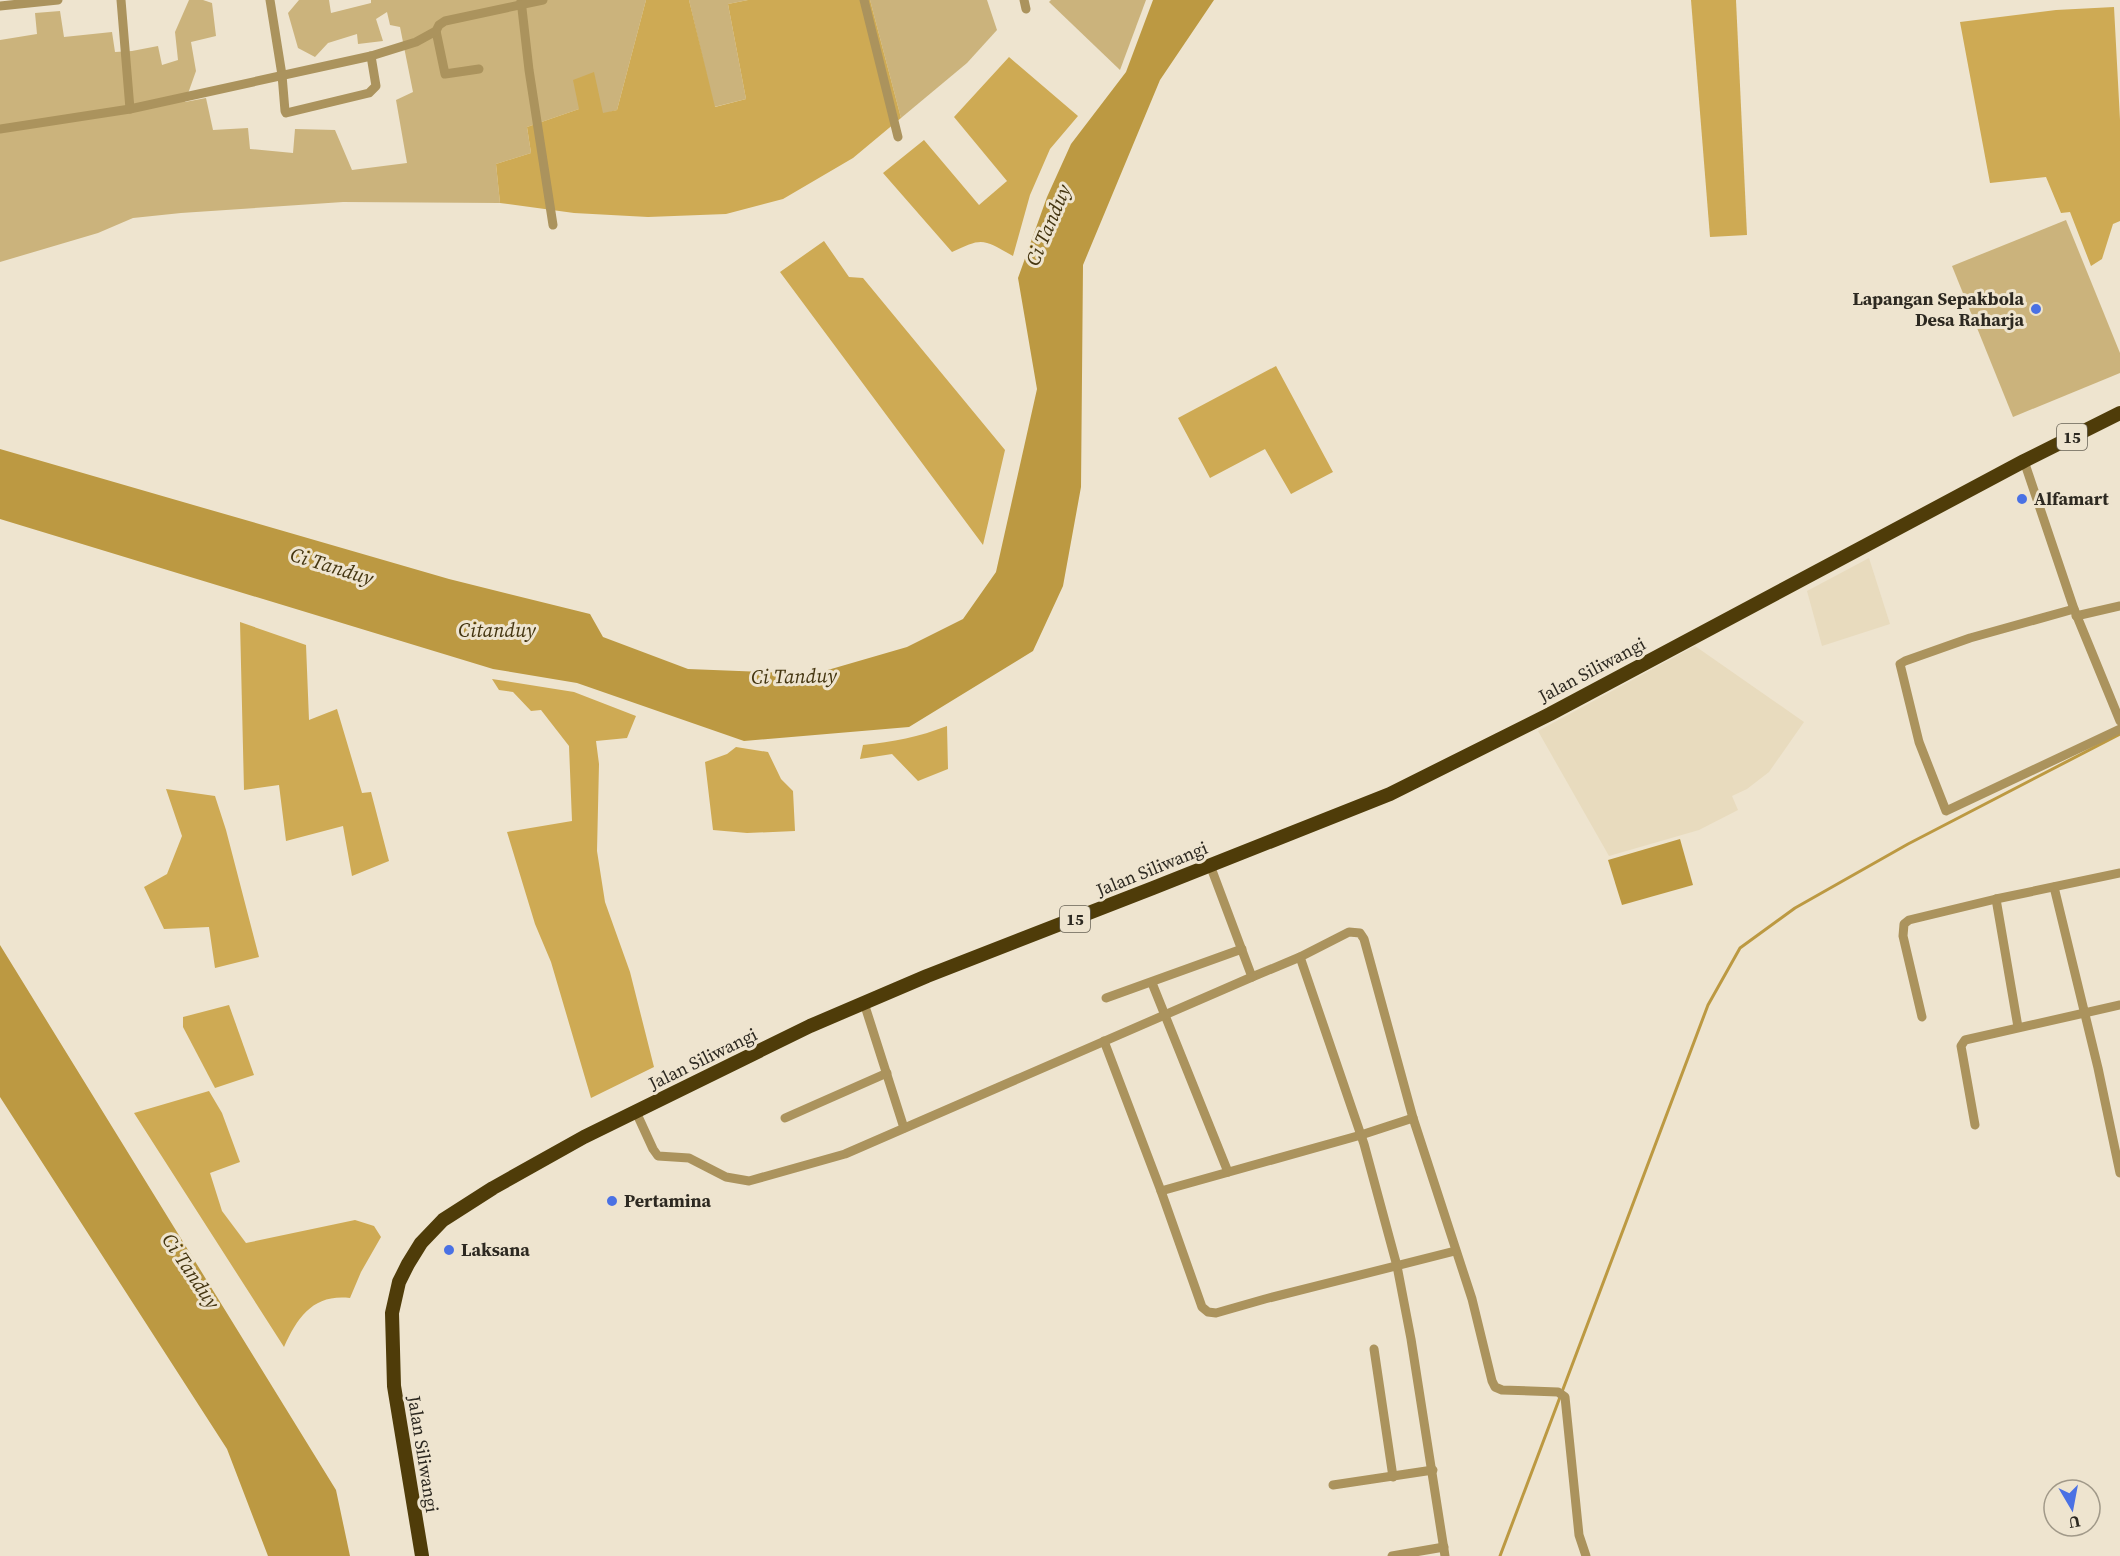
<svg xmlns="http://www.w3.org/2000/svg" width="2120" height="1556" font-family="'Source Serif 4',serif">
<rect width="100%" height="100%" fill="#eee4cf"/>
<g fill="#e8dbbe">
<polygon points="1869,558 1890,624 1822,646 1807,591"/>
<polygon points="1695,646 1804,722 1769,772 1747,789 1732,796 1738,810 1699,830 1609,856 1538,731"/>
</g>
<g fill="#cbb37c">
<polygon points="189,0 203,0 212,3 216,36 191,42 196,71 185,102 206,98 213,130 248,128 250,149 293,153 295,129 335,130 352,170 407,163 396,100 413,92 400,27 390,25 387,12 376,19 383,41 358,44 357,34 328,43 315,57 298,48 288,13 299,0 329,0 331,13 371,3 371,0 646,0 617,110 603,114 579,109 527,127 531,153 496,164 500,203 343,202 181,213 133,218 98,233 0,262 0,40 37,34 35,13 60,11 64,37 112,32 115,52 132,51 158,46 162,65 178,60 175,32"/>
<polygon points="689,0 748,0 728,4 746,99 714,107"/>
<polygon points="870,0 987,0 997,30 967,63 901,118"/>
<polygon points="1051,0 1146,0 1120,70 1049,2"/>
<polygon points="2066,220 2120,353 2120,373 2013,417 1952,266"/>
</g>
<g fill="#ceaa54">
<polygon points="646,0 689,0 715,107 746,99 728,4 748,0 870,0 901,118 853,158 783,199 726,214 648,217 574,213 500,203 496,164 531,153 527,127 579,109 573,80 594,72 603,113 617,110"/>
<polygon points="1691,0 1736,0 1747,235 1710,237"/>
<polygon points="2114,7 2120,120 2120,221 2113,224 2102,259 2091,266 2070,212 2061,213 2046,177 1990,183 1960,22 2056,10"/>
<path d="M 1009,57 L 1078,116 L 1050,149 L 1030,195 L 1013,256 C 983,239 983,237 952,252 L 883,173 L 924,140 L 979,205 L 1007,181 L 954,117 Z"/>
<polygon points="824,241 849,277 863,278 1005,450 983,545 780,272"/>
<polygon points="1276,366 1333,472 1291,494 1265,449 1210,478 1178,418"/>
<polygon points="240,622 306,645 309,720 337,709 362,793 371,792 389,861 352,876 343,826 286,841 279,785 244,790"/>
<polygon points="492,679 574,692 636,716 627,738 596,741 599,764 597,851 605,902 630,972 654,1067 591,1098 551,962 535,924 507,832 572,821 569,746 541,710 531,711 513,692 499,690"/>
<path d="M 947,726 L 948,769 L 918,781 L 892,754 L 860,759 L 863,745 C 893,742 919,737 947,726 Z"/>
<polygon points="736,747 768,752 781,779 793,791 795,831 747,833 713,830 705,762 727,754"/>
<polygon points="166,789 215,796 226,830 259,957 215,968 209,927 164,929 144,887 167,874 182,836"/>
<polygon points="229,1005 254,1075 215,1088 183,1027 183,1017"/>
<path d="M 209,1091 L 222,1113 L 240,1162 L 210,1173 L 222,1211 L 246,1243 L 355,1220 L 374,1226 L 381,1237 L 361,1272 L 350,1298 C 314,1294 298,1316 284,1347 L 134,1113 Z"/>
</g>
<g fill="#bc9942">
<polygon points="1153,0 1214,0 1160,80 1083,265 1081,487 1063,586 1033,651 909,727 744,741 577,683 493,669 0,519 0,449 449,579 590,614 603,637 688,669 814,674 907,647 963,619 996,572 1037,389 1018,278 1047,197 1071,144 1126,72"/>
<polygon points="1680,839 1693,885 1622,905 1608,860"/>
<polygon points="0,945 336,1490 350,1556 268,1556 227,1449 0,1097"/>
</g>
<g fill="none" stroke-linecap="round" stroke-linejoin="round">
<polyline stroke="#bc9942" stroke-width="3" points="1500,1556 1708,1005 1740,948 1795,908 1908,844 2120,734"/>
<g stroke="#ab935d" stroke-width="9">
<polyline points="121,0 130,109"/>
<polyline points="270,0 282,75 285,111 286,113 369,93 376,86 371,56"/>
<polyline points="521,0 529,70 553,225"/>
<polyline points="864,0 898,137"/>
<polyline points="1024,0 1026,9"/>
<polyline points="0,6 58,0"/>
<polyline points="436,31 445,74 479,69"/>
<polyline points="0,129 130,109 371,56 416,42 436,31 439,25 445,21 543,0"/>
<polyline points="2024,461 2074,609 2120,721"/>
<polyline points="2074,609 1970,638 1905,661 1900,664 1919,742 1946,811 2120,729"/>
<polyline points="2076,616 2120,606"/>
<polyline points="1210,865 1252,977 1300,957 1364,1144 1397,1266 1411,1339 1445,1556"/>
<polyline points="2054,887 2098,1068 2120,1173"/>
<polyline points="1996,899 2018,1027"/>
<polyline points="1300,957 1349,932 1360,933 1364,939 1413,1118 1472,1299 1492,1381 1495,1387 1502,1390 1558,1392 1565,1397 1579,1535 1586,1556"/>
<polyline points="1152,983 1228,1172"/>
<polyline points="1106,998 1242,949"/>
<polyline points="864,1003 904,1128"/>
<polyline points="1922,1017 1903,936 1904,924 1909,920 1996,899 2120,873"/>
<polyline points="1104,1041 1161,1191 1361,1135 1413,1118"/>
<polyline points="636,1112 653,1149 658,1156 689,1158 726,1177 749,1181 845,1154 1252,977"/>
<polyline points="785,1118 887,1073"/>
<polyline points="1975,1125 1961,1046 1965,1040 2120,1005"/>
<polyline points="1161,1191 1202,1307 1208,1312 1216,1313 1265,1299 1455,1251"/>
<polyline points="1374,1349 1393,1477"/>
<polyline points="1333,1485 1433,1470"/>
<polyline points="1392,1556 1444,1547"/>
</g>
<polyline stroke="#4f3c09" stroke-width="14" points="422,1556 394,1386 392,1313 399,1282 408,1264 421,1243 443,1220 493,1188 584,1137 810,1026 927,976 1153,888 1390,794 1550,714 2024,461 2120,413"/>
</g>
<g fill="#4a71e4" stroke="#eee4cf" stroke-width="2">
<circle cx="2036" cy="309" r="6"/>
<circle cx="2022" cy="499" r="6"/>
<circle cx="612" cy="1201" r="6"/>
<circle cx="449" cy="1250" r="6"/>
</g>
<g text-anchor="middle" stroke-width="6" stroke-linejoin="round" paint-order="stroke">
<g fill="#eee4cf" stroke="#676155" stroke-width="1.5">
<rect x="2057" y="424" width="30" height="26" rx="4.5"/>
<rect x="1060" y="906" width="30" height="26" rx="4.5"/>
</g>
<g font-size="16" font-weight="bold" fill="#2d2921">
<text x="2072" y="443">15</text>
<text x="1075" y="925">15</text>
</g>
<g font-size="18" font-weight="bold" fill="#2d2921" stroke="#eee4cf" text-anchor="start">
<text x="2024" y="305" text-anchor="end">Lapangan Sepakbola<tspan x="2024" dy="21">Desa Raharja</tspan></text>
<text x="2034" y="505">Alfamart</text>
<text x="624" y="1207">Pertamina</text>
<text x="461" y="1256">Laksana</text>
</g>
<g font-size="18" fill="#2d2921" stroke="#eee4cf">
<text transform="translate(1592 670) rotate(-28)" y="6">Jalan Siliwangi</text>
<text transform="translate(1152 869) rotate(-22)" y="6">Jalan Siliwangi</text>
<text transform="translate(703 1059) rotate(-26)" y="6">Jalan Siliwangi</text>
<text transform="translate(423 1454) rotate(81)" y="6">Jalan Siliwangi</text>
</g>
<g font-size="20" font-style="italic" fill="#443510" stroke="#eee4cf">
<text transform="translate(1048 225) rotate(-67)" y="7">Ci Tanduy</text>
<text transform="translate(332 566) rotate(17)" y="7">Ci Tanduy</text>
<text x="497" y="637">Citanduy</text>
<text transform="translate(794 676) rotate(-1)" y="7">Ci Tanduy</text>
<text transform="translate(191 1271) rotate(56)" y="7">Ci Tanduy</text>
</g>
</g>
<g transform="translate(2072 1508) rotate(170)"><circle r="28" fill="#eee4cf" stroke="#a19989" stroke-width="1.5"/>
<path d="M0-4.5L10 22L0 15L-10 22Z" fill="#4a71e4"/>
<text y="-9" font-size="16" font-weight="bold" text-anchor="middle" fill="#2d2921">U</text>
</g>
</svg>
